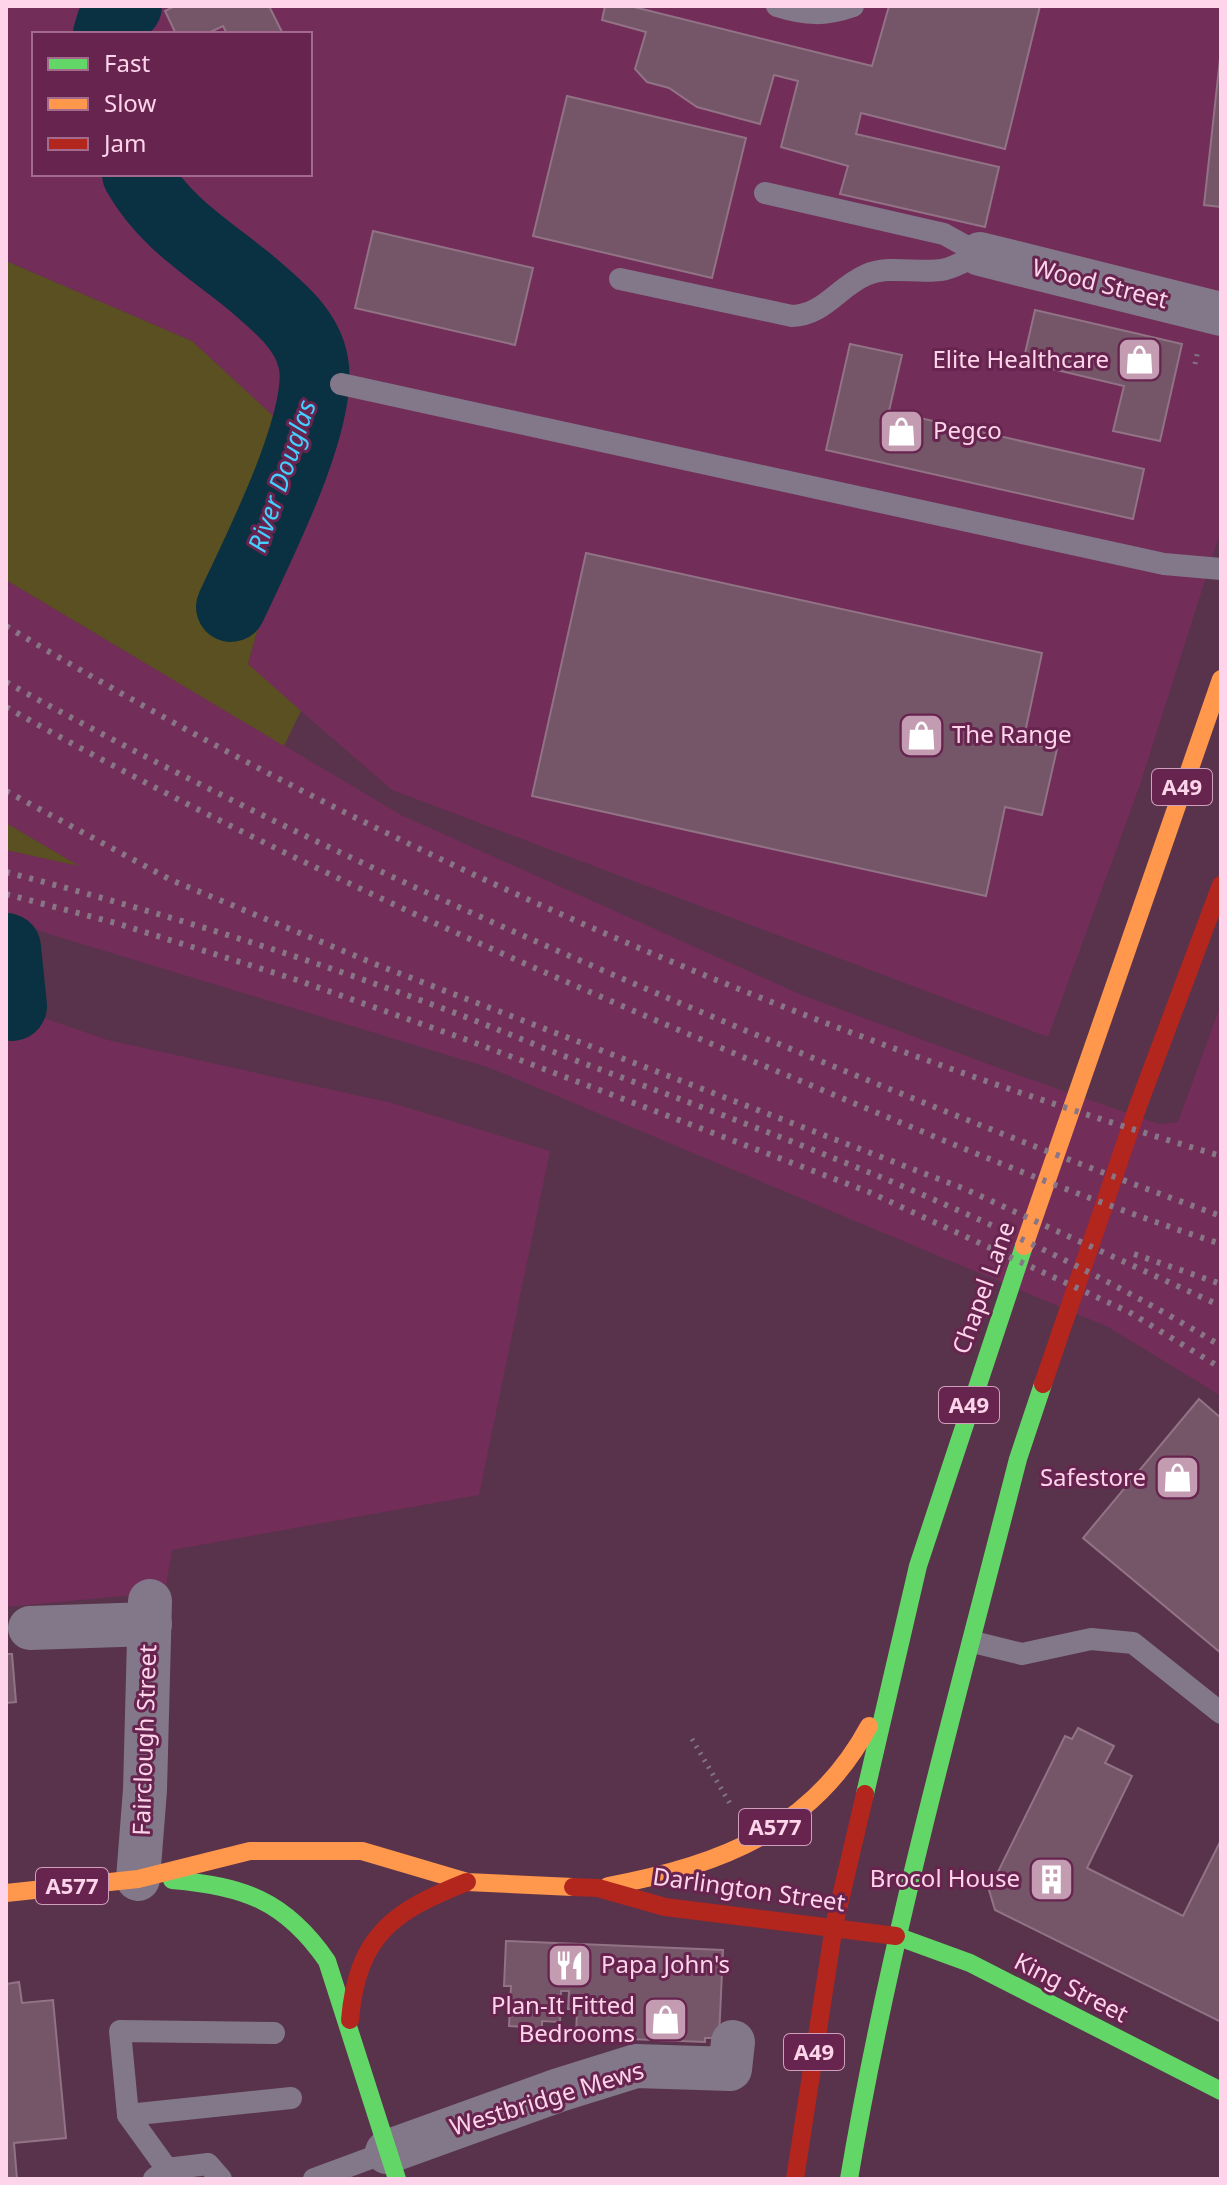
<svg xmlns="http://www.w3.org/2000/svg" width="1227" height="2185" font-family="'Noto Sans',sans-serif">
<rect width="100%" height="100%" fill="#58334b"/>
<g fill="#722d59" fill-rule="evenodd">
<path d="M 6,6 L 1221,6 L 1221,530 L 1140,785 L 1048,1037 L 392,790 L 248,665 L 309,449 L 192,341 L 6,261 ZM 34,34 L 310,34 L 310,174 L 34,174 Z"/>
<polygon points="6,580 401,815 802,995 1007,1071 1159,1124 1178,1122 1221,1004 1221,1396 1108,1327 490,1068 49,934 6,916 6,850 76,865 6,823"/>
<polygon points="6,1005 108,1040 392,1103 550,1151 479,1495 172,1550 165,1592 6,1607"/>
</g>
<g fill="#5a5021">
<polygon points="6,261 192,341 309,449 248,664 301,711 284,746 6,580"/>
<polygon points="6,823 79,866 6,850"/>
</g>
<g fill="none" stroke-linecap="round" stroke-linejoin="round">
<g stroke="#093141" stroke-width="70">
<polyline points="108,34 112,21 127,6"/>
<path d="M 137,174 C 164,222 208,248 250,282 C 275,304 306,327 313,361 C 326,417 256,553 231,607"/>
<polyline points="6,948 12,1006"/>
</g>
</g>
<g fill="#755669" stroke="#927285" stroke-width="2">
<polygon points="175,6 269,6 283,34 227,34 223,26 206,34 176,34 165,11"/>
<polygon points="605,6 630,6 872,66 889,6 1040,6 1005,149 861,113 856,134 999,167 985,227 840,194 848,166 781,147 798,81 774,75 760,124 697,107 669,88 647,82 635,69 646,32 602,20"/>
<polygon points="1220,59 1221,59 1221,207 1204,205"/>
<polygon points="567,96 746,138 712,278 533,236"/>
<polygon points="373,231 533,268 515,345 355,308"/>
<polygon points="1035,310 1182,344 1160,441 1113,431 1124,386 1023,362"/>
<polygon points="850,344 902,355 889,411 1144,469 1133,519 826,450"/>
<polygon points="586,553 1042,653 1023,742 1057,749 1042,815 1005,807 986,896 532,796"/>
<polygon points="1199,1399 1221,1418 1221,1653 1083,1538"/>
<polygon points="6,1654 12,1654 16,1702 6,1703"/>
<polygon points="1078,1728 1114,1746 1105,1763 1132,1776 1087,1868 1183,1916 1221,1840 1221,2022 995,1910 989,1890 1065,1736 1072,1739"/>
<polygon points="506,1941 723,1950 719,2038 705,2038 705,2042 576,2037 577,2009 568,2009 569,1991 561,1991 560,2022 542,2021 542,2028 509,2026 511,1986 504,1986"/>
<polygon points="19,1982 22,2003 53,2000 66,2138 14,2143 17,2179 6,2179 6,1984"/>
</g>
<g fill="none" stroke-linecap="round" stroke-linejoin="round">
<g stroke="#827383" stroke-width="5" stroke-dasharray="2 6" stroke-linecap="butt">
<polyline points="1195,364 1198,350"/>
<polyline points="692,1739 732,1807"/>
</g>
<g stroke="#827889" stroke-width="22">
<path d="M 777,6 C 806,15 824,16 853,6"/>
<polyline points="765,193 944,234 980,254"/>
<path d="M 620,279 L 792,316 C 824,315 838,287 866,275 C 891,264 920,275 946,269 C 957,266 969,259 980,254"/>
<polyline points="341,384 1164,564 1221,569"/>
<polyline points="973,1642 1022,1654 1091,1639 1133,1643 1221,1713"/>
<polyline points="128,2115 291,2098"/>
<polyline points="174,2178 167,2169 208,2164 221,2179"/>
<polyline points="154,2179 167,2169 128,2115 120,2031 274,2033"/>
<polyline points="314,2179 387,2152"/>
</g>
<g stroke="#827889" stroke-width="44">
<polyline points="980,254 1221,314"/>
<polyline points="30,1628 150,1624"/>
<polyline points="138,1879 145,1790 150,1601"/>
<polyline points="387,2152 559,2090 636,2066 730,2069 733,2042"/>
</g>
<g stroke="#63d668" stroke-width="18">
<polyline points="865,1794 918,1566 1024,1246"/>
<path d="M 172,1880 C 243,1886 285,1900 327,1961 L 397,2179"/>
<polyline points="896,1936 970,1963 1221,2091"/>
<path d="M 849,2179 C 890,1936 957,1698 1018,1459 L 1043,1384"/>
</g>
<g stroke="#ff974d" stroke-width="18">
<polyline points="1024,1246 1221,679"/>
<path d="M 608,1886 C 719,1866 813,1830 869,1726"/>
<polyline points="6,1893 138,1879 250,1851 362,1851 467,1882 573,1887"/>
</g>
<g stroke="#b3261e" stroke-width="18">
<polyline points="1043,1384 1138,1106 1221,885"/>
<polyline points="573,1887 598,1888 665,1907 896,1936"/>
<path d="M 350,2020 C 357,1936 393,1911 467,1882"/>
<polyline points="795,2179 834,1926 865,1794"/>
</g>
<g stroke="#887687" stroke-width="6" stroke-dasharray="4 8" stroke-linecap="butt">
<path d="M 6,626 C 384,854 797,1031 1221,1156"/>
<path d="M 6,682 C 244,814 491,925 742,1029 C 901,1094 1059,1158 1221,1216"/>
<path d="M 6,707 C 251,845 507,959 767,1067 C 917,1129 1066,1194 1221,1244"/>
<polyline points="6,791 171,880 380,966 965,1189 1221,1306"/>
<path d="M 6,872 C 152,910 297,954 439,1007 C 486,1024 532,1044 580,1062 C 799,1143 1020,1223 1221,1346"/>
<polyline points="6,894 119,924 294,979 470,1041 869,1192 1129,1312 1221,1368"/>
<polyline points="1134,1254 1221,1284"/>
</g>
</g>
<defs>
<symbol id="shop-square" viewBox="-11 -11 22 22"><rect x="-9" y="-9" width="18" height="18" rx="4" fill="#c39cb2" stroke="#67244f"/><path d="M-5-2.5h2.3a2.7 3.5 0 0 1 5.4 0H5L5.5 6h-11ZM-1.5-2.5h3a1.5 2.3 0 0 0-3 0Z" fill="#fff"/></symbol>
<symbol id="building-square" viewBox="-11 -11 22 22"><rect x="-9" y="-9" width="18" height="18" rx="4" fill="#c39cb2" stroke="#67244f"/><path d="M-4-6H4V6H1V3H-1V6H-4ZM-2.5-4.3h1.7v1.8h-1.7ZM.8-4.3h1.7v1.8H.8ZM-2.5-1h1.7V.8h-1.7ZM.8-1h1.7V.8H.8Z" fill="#fff"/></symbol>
<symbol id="restaurant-square" viewBox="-11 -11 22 22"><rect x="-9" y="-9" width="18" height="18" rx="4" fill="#c39cb2" stroke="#67244f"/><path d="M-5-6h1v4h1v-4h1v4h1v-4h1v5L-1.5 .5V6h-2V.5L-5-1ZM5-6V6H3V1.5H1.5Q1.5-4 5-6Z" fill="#fff"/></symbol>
</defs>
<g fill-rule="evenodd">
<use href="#shop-square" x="1114" y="334" width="51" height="51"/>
<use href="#shop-square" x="876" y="406" width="51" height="51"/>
<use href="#shop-square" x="896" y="710" width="51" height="51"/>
<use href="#shop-square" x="1152" y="1452" width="51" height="51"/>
<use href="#building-square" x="1026" y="1854" width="51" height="51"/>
<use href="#restaurant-square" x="544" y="1940" width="51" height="51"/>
<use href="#shop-square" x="640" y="1994" width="51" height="51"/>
</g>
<g text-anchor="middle" stroke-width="6" stroke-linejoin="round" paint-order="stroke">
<g fill="#67244f" stroke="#d09fbc" stroke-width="2">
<rect x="1152" y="769" width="60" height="36" rx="6"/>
<rect x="939" y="1387" width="60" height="36" rx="6"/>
<rect x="739" y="1809" width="72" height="36" rx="6"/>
<rect x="36" y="1868" width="72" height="36" rx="6"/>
<rect x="784" y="2034" width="60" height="36" rx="6"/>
</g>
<g font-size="22" font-weight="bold" fill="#fdd4ea">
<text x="1182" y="795">A49</text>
<text x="969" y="1413">A49</text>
<text x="775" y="1835">A577</text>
<text x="72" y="1894">A577</text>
<text x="814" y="2060">A49</text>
</g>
<g font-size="24" fill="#fdd4ea" stroke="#67244f">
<text transform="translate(1100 284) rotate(14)" y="8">Wood Street</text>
<text transform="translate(984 1288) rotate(-70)" y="8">Chapel Lane</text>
<text transform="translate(145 1740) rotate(-88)" y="8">Fairclough Street</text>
<text transform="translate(749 1890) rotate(8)" y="8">Darlington Street</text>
<text transform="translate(1071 1988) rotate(27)" y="8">King Street</text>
<text transform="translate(547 2099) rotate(-17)" y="8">Westbridge Mews</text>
</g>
<g font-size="24" fill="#fdd4ea" stroke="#67244f" text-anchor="end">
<text x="1109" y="368">Elite Healthcare</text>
<text x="933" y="439" text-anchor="start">Pegco</text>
<text x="952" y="743" text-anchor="start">The Range</text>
<text x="1146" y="1486">Safestore</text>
<text x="1020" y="1887">Brocol House</text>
<text x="601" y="1973" text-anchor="start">Papa John's</text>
<text x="635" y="2014">Plan-It Fitted<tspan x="635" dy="28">Bedrooms</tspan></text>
</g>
<g font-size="26" font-style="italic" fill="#44d0fe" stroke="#67244f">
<text transform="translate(282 476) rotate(-71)" y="9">River Douglas</text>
</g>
</g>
<rect width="1227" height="2185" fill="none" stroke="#fdd4ea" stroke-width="16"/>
<rect x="32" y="32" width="280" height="144" fill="#67244f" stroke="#a36a8d" stroke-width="2"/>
<rect x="48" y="58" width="40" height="12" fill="#63d668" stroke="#a36a8d" stroke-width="2"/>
<text x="104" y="72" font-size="24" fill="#fdd4ea">Fast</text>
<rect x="48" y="98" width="40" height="12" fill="#ff974d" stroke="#a36a8d" stroke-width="2"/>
<text x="104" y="112" font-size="24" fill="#fdd4ea">Slow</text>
<rect x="48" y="138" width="40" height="12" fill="#b3261e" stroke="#a36a8d" stroke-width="2"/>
<text x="104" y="152" font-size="24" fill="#fdd4ea">Jam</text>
</svg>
